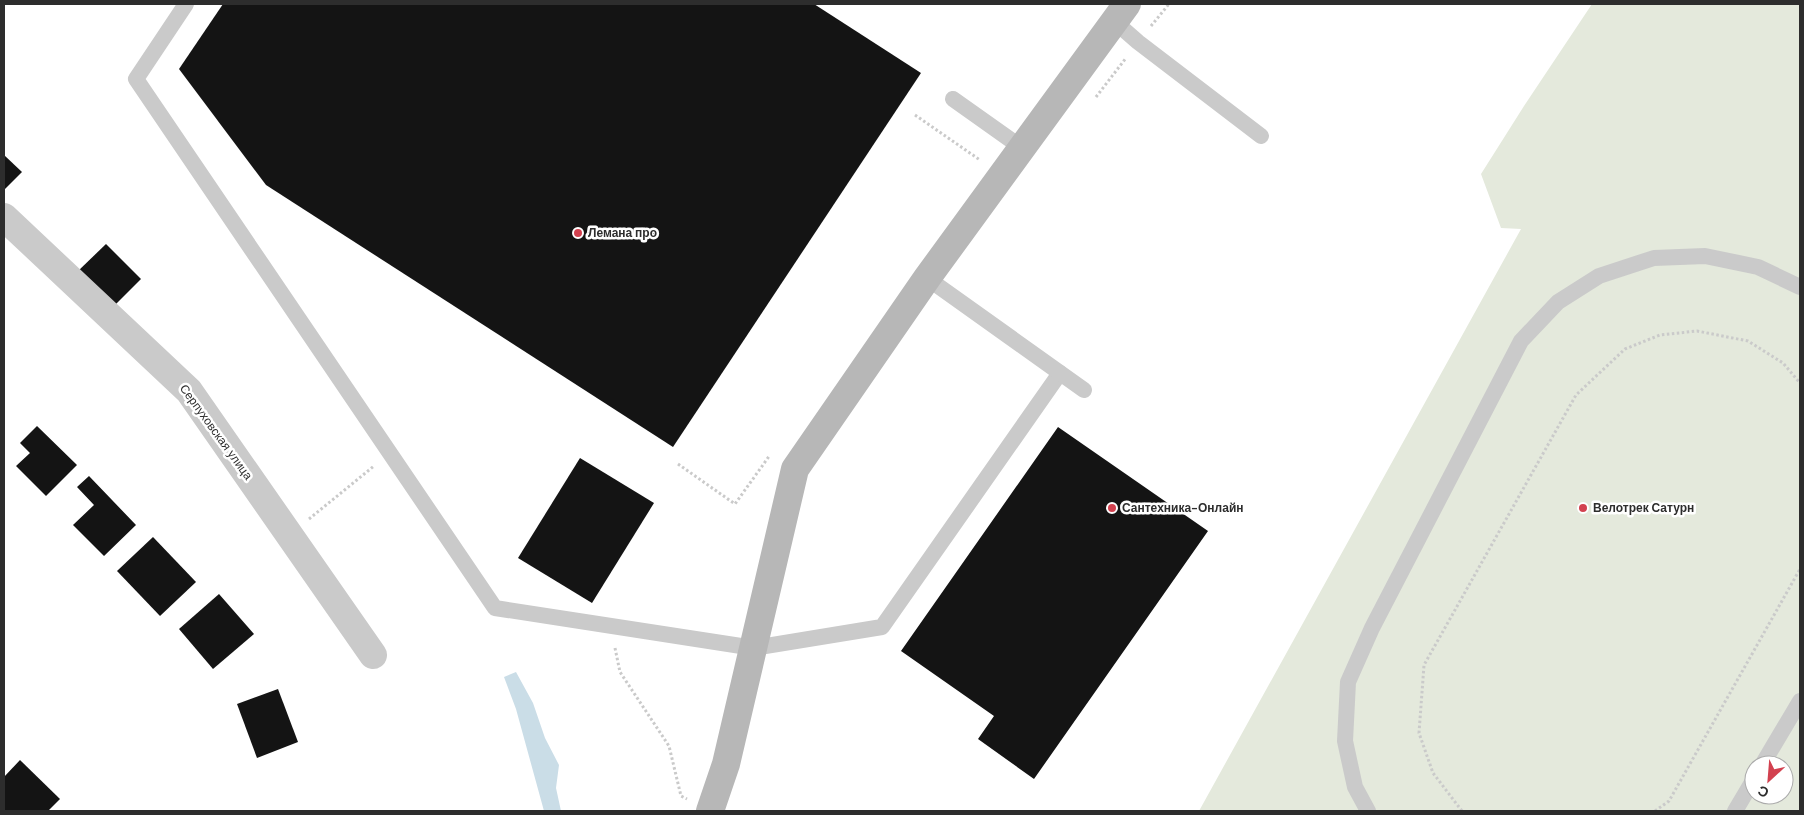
<svg xmlns="http://www.w3.org/2000/svg" width="1804" height="815" font-family="'DM Sans',sans-serif">
<rect width="100%" height="100%" fill="#fff"/>
<path fill="#e4e9dc" fill-rule="evenodd" d="M 1592,4 L 1800,4 L 1800,811 L 1199,811 L 1521,229 L 1501,228 L 1481,174 L 1524,106 ZM 1754,765 L 1784,765 L 1784,795 L 1754,795 Z"/>
<polygon fill="#cadde7" points="516,672 533,703 545,738 559,765 556,788 561,811 544,811 516,709 504,677"/>
<g fill="#141414">
<polygon points="223,4 814,4 921,73 673,447 266,185 179,69"/>
<polygon points="4,155 22,172 4,190"/>
<polygon points="106,244 141,279 113,307 77,272"/>
<polygon points="37,426 77,465 46,496 16,466 30,453 20,443"/>
<polygon points="1058,427 1208,531 1034,779 978,739 994,716 901,651"/>
<polygon points="580,458 654,503 592,603 518,558"/>
<polygon points="89,476 136,525 104,556 73,525 94,505 77,487"/>
<polygon points="153,537 196,582 160,616 117,571"/>
<polygon points="219,594 254,634 213,669 179,629"/>
<polygon points="278,689 298,742 257,758 237,704"/>
<polygon points="20,760 60,799 48,811 4,811 4,777"/>
</g>
<g fill="none" stroke-linecap="round" stroke-linejoin="round">
<g stroke="#cacaca" stroke-width="3" stroke-dasharray="2.5 2.5" stroke-linecap="butt">
<polyline points="1151,26 1169,4"/>
<polyline points="1096,97 1126,58"/>
<polyline points="915,115 980,160"/>
<polyline points="678,464 735,504 770,455"/>
<polyline points="309,519 374,466"/>
<polyline points="615,648 620,672 669,746 681,796 687,799"/>
<polyline points="1462,811 1433,773 1419,733 1424,665 1576,395 1625,349 1660,335 1697,331 1748,341 1783,363 1800,383"/>
<polyline points="1655,811 1669,801 1800,569"/>
</g>
<g stroke="#cacaca" stroke-width="16">
<polyline points="186,4 136,79 495,608 754,648 882,627 1060,373"/>
<polyline points="1114,21 1138,42 1261,136"/>
<polyline points="953,99 1022,148"/>
<polyline points="927,278 1084,390"/>
<polyline points="1762,765 1800,701"/>
<polyline points="1368,811 1355,787 1345,741 1348,682 1372,628 1521,341 1558,302 1599,276 1654,258 1705,256 1758,267 1800,287"/>
<polyline points="1735,811 1754,779"/>
</g>
<polyline stroke="#cacaca" stroke-width="28" points="4,217 189,391 373,655"/>
<polyline stroke="#b7b7b7" stroke-width="28" points="710,811 726,764 795,469 927,278 1127,4"/>
</g>
<g fill="#d2414f" stroke="#fff" stroke-width="2">
<circle cx="578" cy="233" r="5"/>
<circle cx="1112" cy="508" r="5"/>
<circle cx="1583" cy="508" r="5"/>
</g>
<g text-anchor="middle" stroke-width="5" stroke-linejoin="round" paint-order="stroke">
<g font-size="12" font-weight="bold" fill="#2d2d2d" stroke="#fff" text-anchor="start">
<text x="588" y="237">Лемана про</text>
<text x="1122" y="512">Сантехника-Онлайн</text>
<text x="1593" y="512">Велотрек Сатурн</text>
</g>
<g font-size="12" fill="#2d2d2d" stroke="#fff">
<text transform="translate(216 432) rotate(54)" y="4">Серпуховская улица</text>
</g>
</g>
<rect width="1804" height="815" fill="none" stroke="#2d2d2d" stroke-width="10"/>
<g transform="translate(1769 780) rotate(206)"><circle r="24" fill="#ffffff" stroke="#ababab"/>
<path d="M0-4L9 19L0 12L-9 19Z" fill="#d2414f"/>
<text y="-8" font-size="14" font-weight="bold" text-anchor="middle" fill="#2d2d2d">С</text>
</g>
</svg>
